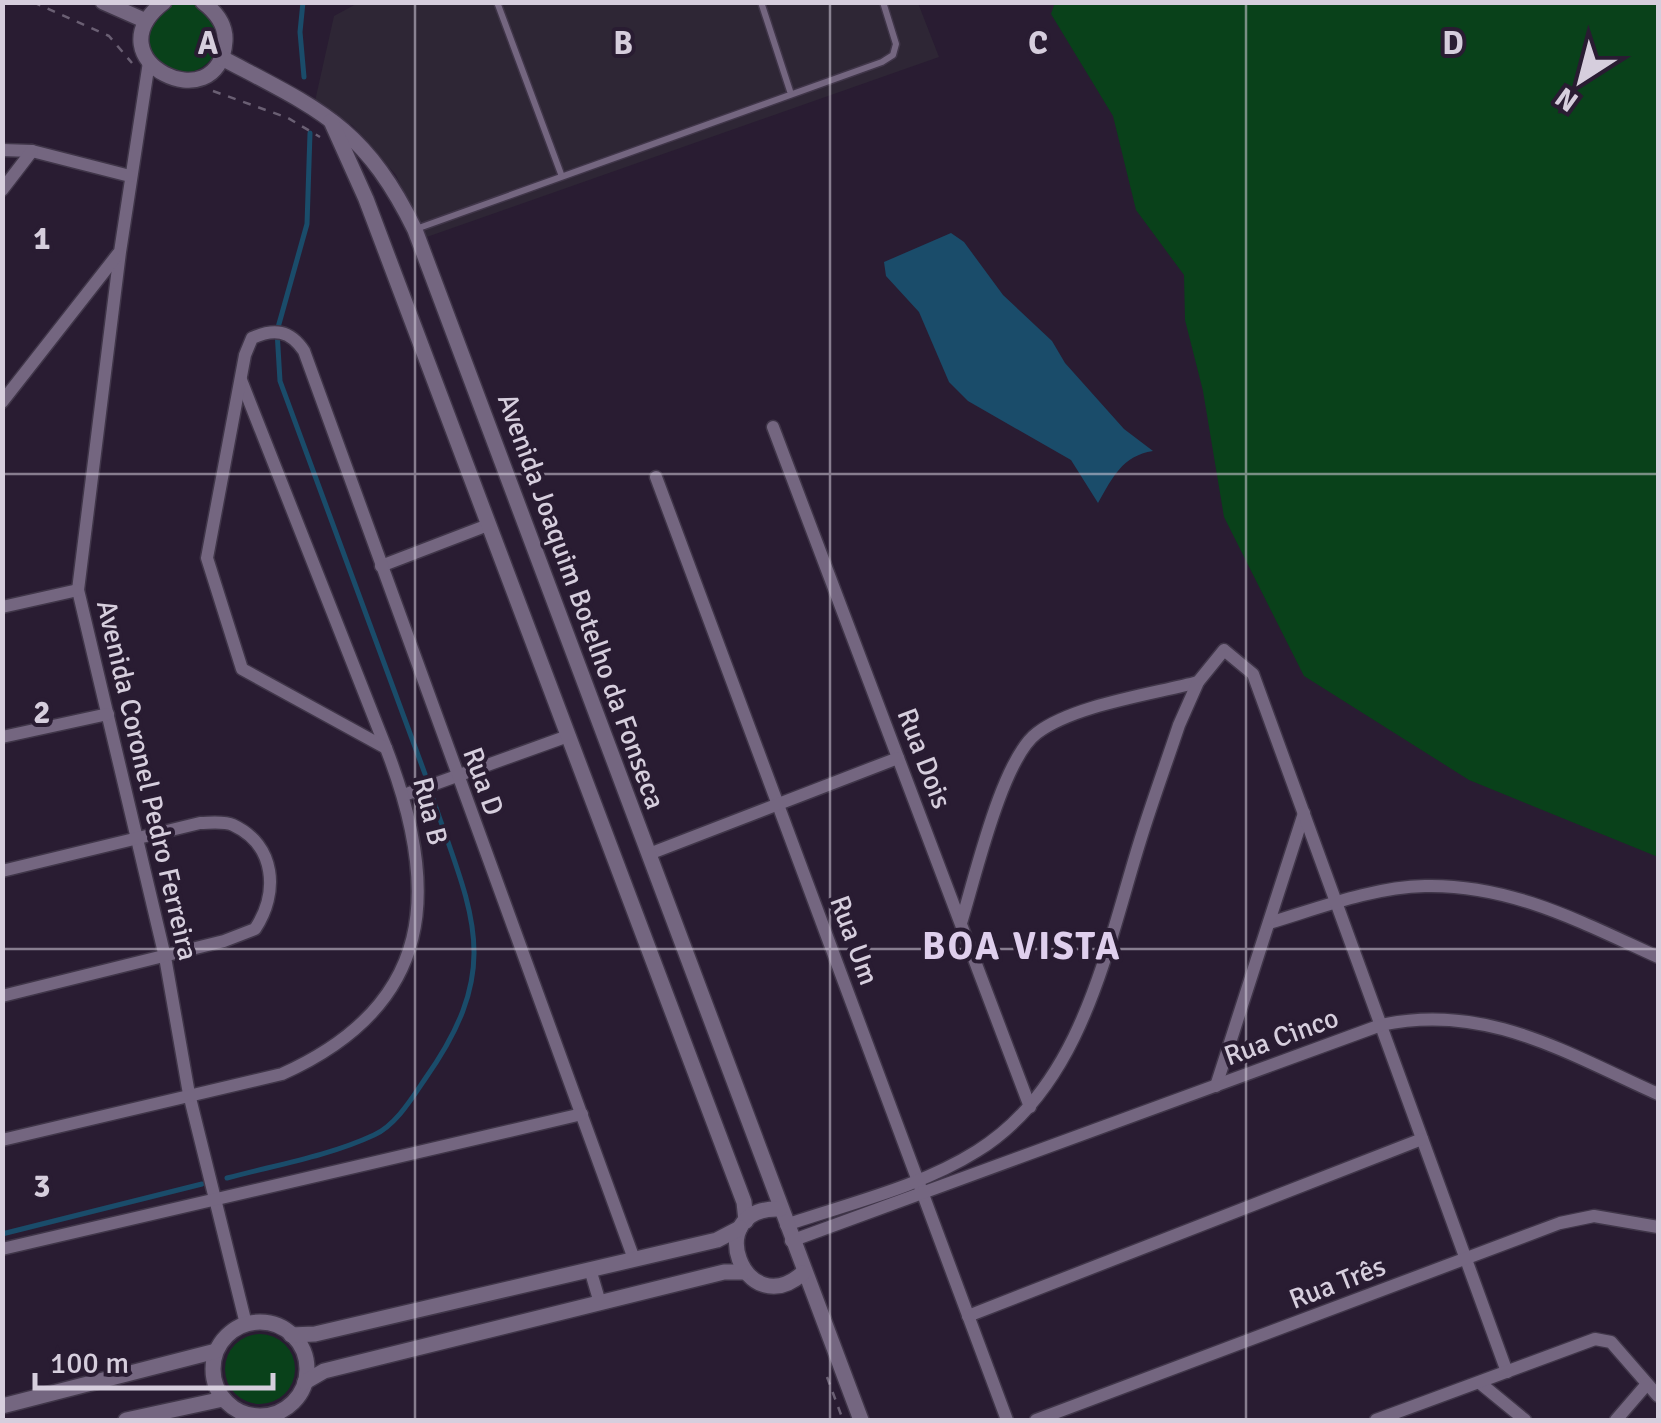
<svg xmlns="http://www.w3.org/2000/svg" width="1661" height="1423" font-family="Signika,sans-serif">
<rect width="100%" height="100%" fill="#291c32"/>
<polygon fill="#2e2635" points="358,3 918,3 939,57 424,238 396,175 353,126 315,101 334,16"/>
<g fill="#09411a">
<polygon points="1055,2 1658,3 1658,857 1469,780 1304,676 1224,517 1203,391 1185,320 1184,275 1136,210 1113,116 1051,14"/>
<circle cx="183" cy="38" r="35"/>
<circle cx="260" cy="1369" r="35"/>
</g>
<path fill="#1a4c6a" d="M 951,233 L 964,242 L 1003,295 L 1052,341 L 1065,363 L 1124,429 L 1153,451 C 1122,456 1113,477 1098,503 L 1071,460 L 968,401 L 949,382 L 919,312 L 886,276 L 884,262 Z"/>
<g fill="none" stroke-linecap="round" stroke-linejoin="round">
<g stroke="#1a4c6a" stroke-width="5">
<polyline points="303,2 300,32 304,77"/>
<polyline points="310,133 307,224 277,331 280,381 425,774"/>
<path d="M 227,1178 C 276,1165 329,1156 374,1135 C 396,1125 412,1098 425,1079 C 504,967 473,916 433,799"/>
<polyline points="2,1234 202,1184"/>
</g>
<defs>
<g id="service">
<polyline points="497,2 561,174"/>
<polyline points="761,2 790,91"/>
<polyline points="416,229 882,62 893,55 896,44 883,2"/>
</g>
<g id="minor">
<polyline points="149,62 120,252 78,590 165,957 189,1094 246,1324"/>
<polyline points="2,150 32,151 130,176"/>
<polyline points="2,190 32,151"/>
<polyline points="241,380 386,748"/>
<polyline points="2,402 118,254"/>
<polyline points="773,427 1030,1107"/>
<polyline points="656,477 1007,1420"/>
<polyline points="381,566 488,525"/>
<polyline points="2,607 78,590"/>
<polyline points="2,737 108,714"/>
<polyline points="404,795 568,736"/>
<polyline points="649,854 898,758"/>
<path d="M 2,871 L 200,823 C 210,823 224,821 233,825 C 276,845 279,893 255,929 L 224,941 L 2,996"/>
<path d="M 961,923 C 975,878 1002,759 1037,733 C 1074,705 1153,694 1198,682"/>
<path d="M 1269,923 C 1319,908 1373,887 1425,886 C 1511,884 1583,923 1658,957"/>
<polyline points="1216,1086 1304,813"/>
<path d="M 2,1140 L 282,1074 C 436,1005 441,890 386,748 L 242,669 L 207,558 L 245,355 L 252,338 C 274,328 290,330 304,351 L 634,1259"/>
<path d="M 786,1225 C 850,1203 920,1187 977,1151 C 1082,1086 1106,950 1140,841 C 1152,802 1166,764 1179,725 L 1198,682 L 1224,650 L 1253,674 L 1507,1372"/>
<path d="M 791,1241 L 1381,1025 C 1485,1002 1566,1053 1658,1094"/>
<polyline points="2,1249 582,1114"/>
<polyline points="590,1269 600,1303"/>
<polyline points="968,1316 1422,1139"/>
<polyline points="1480,1383 1525,1420"/>
<polyline points="271,1415 272,1420"/>
<polyline points="1036,1420 1560,1223 1594,1216 1658,1227"/>
<polyline points="1376,1420 1595,1339 1611,1342 1658,1396"/>
<polyline points="1616,1420 1647,1384"/>
</g>
<g id="tertiary">
<polyline points="103,2 146,21"/>
<path d="M 164,2 C 89,60 220,123 225,41 C 226,24 216,12 203,2"/>
<path d="M 222,58 C 320,110 364,126 415,230 L 861,1420"/>
<polyline points="331,121 366,199 744,1202 746,1221"/>
<path d="M 780,1209 C 700,1206 744,1325 803,1273"/>
<circle cx="260" cy="1369" r="47"/>
<polyline points="291,1335 315,1334 717,1240 740,1228"/>
<polyline points="305,1382 324,1371 724,1272 745,1272"/>
<polyline points="2,1406 216,1351"/>
<polyline points="126,1420 223,1399"/>
</g>
</defs>
<use href="#service" stroke="#403649" stroke-width="9"/>
<use href="#minor" stroke="#403649" stroke-width="15"/>
<use href="#tertiary" stroke="#403649" stroke-width="18"/>
<g stroke="#6a5f73" stroke-width="2.5" stroke-dasharray="8 8" stroke-linecap="butt">
<polyline points="33,2 109,36 132,63"/>
<polyline points="213,91 288,118 320,137"/>
<polyline points="827,1377 843,1420"/>
</g>
<use href="#service" stroke="#746680" stroke-width="6"/>
<use href="#minor" stroke="#746680" stroke-width="12"/>
<use href="#tertiary" stroke="#746680" stroke-width="15"/>
</g>
<path fill="none" stroke="#d6cedd" stroke-width="2.5" stroke-opacity="0.55" d="M 415,2 L 415,1420M 830,2 L 830,1420M 1246,2 L 1246,1420M 2,474 L 1658,474M 2,949 L 1658,949"/>
<g text-anchor="middle" stroke-width="8" stroke-linejoin="round" paint-order="stroke">
<g font-size="28" fill="#d6cedd" stroke="#291c32">
<text transform="translate(582 601) rotate(70)" y="10">Avenida Joaquim Botelho da Fonseca</text>
<text transform="translate(925 758) rotate(69)" y="10">Rua Dois</text>
<text transform="translate(148 780) rotate(77)" y="10">Avenida Coronel Pedro Ferreira</text>
<text transform="translate(484 781) rotate(70)" y="10">Rua D</text>
<text transform="translate(431 811) rotate(76)" y="10">Rua B</text>
<text transform="translate(855 940) rotate(70)" y="10">Rua Um</text>
<text transform="translate(1281 1036) rotate(-20)" y="10">Rua Cinco</text>
<text transform="translate(1337 1282) rotate(-21)" y="10">Rua Três</text>
</g>
<g font-size="38" font-weight="bold" letter-spacing="2.5" fill="#dfcfed" stroke="#291c32">
<text x="1022" y="959">BOA VISTA</text>
</g>
</g>
<g font-size="32" text-anchor="middle" font-weight="bold" fill="#d6cedd" stroke="#291c32" stroke-width="8" stroke-linejoin="round" paint-order="stroke">
<text x="208" y="54">A</text>
<text x="623" y="54">B</text>
<text x="1038" y="54">C</text>
<text x="1453" y="54">D</text>
<text x="42" y="249">1</text>
<text x="42" y="723">2</text>
<text x="42" y="1197">3</text>
</g>
<rect width="1661" height="1423" fill="none" stroke="#d6cedd" stroke-width="10"/>
<g transform="translate(1581 80) rotate(216)" stroke="#291c32" stroke-width="8" paint-order="stroke">
<path d="M0-8L18 38L0 25L-18 38Z" fill="#d6cedd"/>
<text y="-15" font-size="28" font-weight="bold" text-anchor="middle" fill="#d6cedd">N</text>
</g>
<path d="M35 1373v15h238v-15" fill="none" stroke="#d6cedd" stroke-width="5"/>
<text x="50" y="1373" font-size="30" fill="#d6cedd" stroke="#291c32" stroke-width="8" paint-order="stroke">100 m</text>
</svg>
